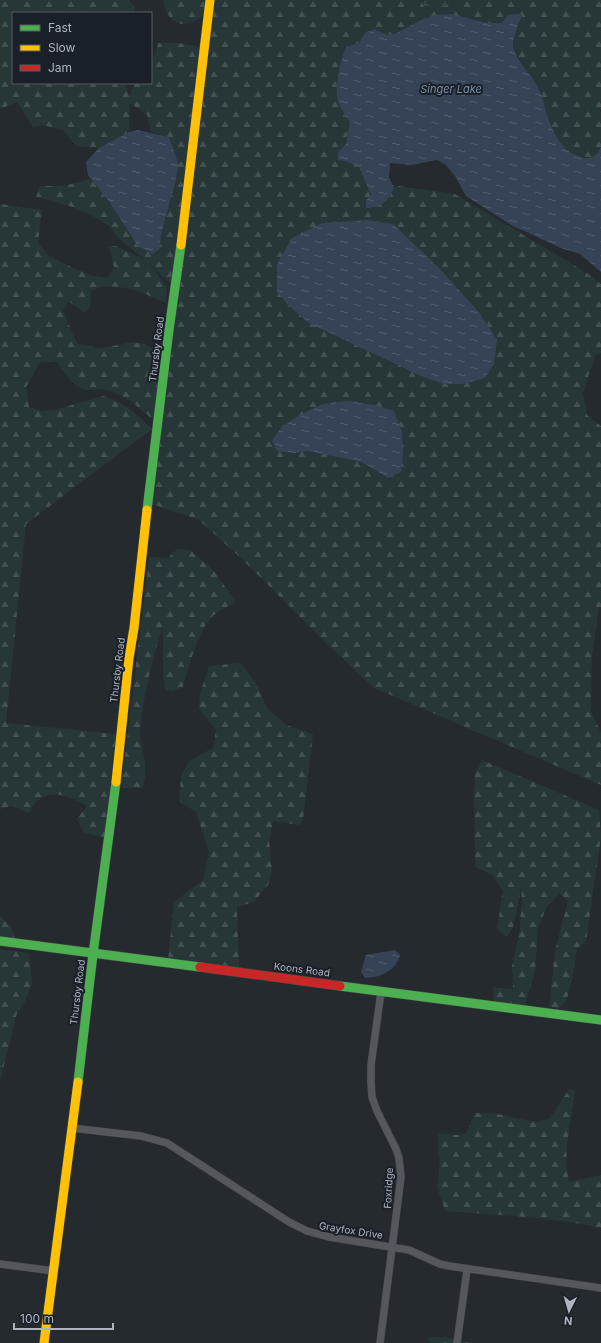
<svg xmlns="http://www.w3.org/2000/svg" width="601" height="1343" font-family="Inter,sans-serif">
<defs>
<pattern id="forest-firs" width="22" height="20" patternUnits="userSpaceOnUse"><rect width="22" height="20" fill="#273637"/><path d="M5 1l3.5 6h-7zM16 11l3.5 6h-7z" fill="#445152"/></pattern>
<pattern id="wetland-marsh" width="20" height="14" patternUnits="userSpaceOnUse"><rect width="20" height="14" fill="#273637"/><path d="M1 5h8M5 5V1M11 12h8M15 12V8" fill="none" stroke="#445152"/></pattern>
<pattern id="water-ripples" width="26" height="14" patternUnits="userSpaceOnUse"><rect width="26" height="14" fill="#364357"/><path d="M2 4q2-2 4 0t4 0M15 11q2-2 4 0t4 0" fill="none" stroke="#515c6d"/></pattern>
</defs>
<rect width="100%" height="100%" fill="#252a2f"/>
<g fill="url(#forest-firs)">
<path d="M 0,0 L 129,0 L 135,7 L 135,13 L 13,13 L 13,83 L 125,83 L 129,96 L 135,83 L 151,83 L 151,60 L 155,55 L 158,43 C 172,42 186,43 199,47 L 187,165 L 172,285 L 151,265 L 167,288 L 166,303 C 143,293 117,280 91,290 L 90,306 L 85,313 L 68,301 L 63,310 L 71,330 L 78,344 L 98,348 L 113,346 L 132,342 L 145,344 L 162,355 L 155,417 L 151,418 C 138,407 123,393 106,390 C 94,387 90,394 77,386 C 69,381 63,370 57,362 L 40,362 L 26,387 L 29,407 L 42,411 L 54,410 L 103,396 L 115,400 L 130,409 L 152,429 L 26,524 L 6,723 L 116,734 L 104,837 L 84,833 L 77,819 L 87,806 C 72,798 51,787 36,802 C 33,805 31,809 29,813 L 11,806 L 0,809 L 0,204 L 42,210 L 38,243 L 48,255 L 73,268 L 91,275 L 107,278 L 114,268 L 109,247 L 116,246 L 147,261 L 119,239 L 110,227 L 97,218 L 70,206 L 36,197 L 40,186 L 63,186 L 91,179 L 110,203 L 160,248 L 161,234 L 174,187 L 179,165 L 169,137 L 151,132 L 147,115 L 130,103 L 129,132 L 99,148 L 76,146 L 63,130 L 43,125 L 33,127 L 17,102 L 0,109 Z"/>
<path d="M 163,0 L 205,0 L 203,15 C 184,31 167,25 163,0 Z"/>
<path d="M 215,0 L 420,0 L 426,9 L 455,3 L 454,0 L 601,0 L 601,108 L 600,112 L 601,112 L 601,147 L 598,154 L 590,158 L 577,157 L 563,146 L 554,133 L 546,113 L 541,91 L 516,55 L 513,43 L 522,15 L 508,15 L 502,23 L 488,23 L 472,18 L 421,20 L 397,33 L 387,35 L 374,29 L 366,33 L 359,43 L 346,47 C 341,59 335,84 337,97 C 338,106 345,115 350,122 L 346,144 L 338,152 L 348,162 L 359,167 L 368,187 L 373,208 C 384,204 390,199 394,188 L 392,185 L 455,194 L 587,273 L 601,284 L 601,353 L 595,356 L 583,393 L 587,415 L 601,426 L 601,607 L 599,607 L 592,657 L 591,711 L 601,733 L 601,785 L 374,688 L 325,642 L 243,560 L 199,520 L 152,504 Z"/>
<path d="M 177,549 L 190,550 L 214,571 L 236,602 C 229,606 220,610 214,615 C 198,629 189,667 183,687 L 172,691 L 165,690 L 163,672 L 163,626 C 152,660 143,695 140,731 C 140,743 145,755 145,767 C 146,774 144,781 143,788 L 121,788 L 149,557 L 168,558 Z"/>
<polygon points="241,663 259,688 266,707 286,725 313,734 303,820 299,825 273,821 269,841 272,870 268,885 254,902 237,907 239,967 168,961 174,902 203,880 209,852 196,812 179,801 181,776 189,761 213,748 216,730 199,709 200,694 209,666"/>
<polygon points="482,760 599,810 601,837 586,942 577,948 572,981 566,1002 558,1009 549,1007 555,951 568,901 560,894 547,906 538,928 535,972 525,1005 494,1002 493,987 513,989 512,966 520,928 522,885 513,927 507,937 497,929 503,891 492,875 475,867 474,796 475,772"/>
<polygon points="0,916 12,928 16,943 0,941"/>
<polygon points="0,949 29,953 32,983 25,1002 17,1013 0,1081"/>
<path d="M 570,1088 L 575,1091 L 567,1144 L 566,1165 L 569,1182 L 601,1175 L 601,1228 C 549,1217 497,1215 445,1211 L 437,1187 L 440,1160 L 438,1150 L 438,1133 L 456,1135 L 466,1134 L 475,1113 L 497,1114 L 537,1122 L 550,1118 Z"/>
<polygon points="428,1337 443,1337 471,1343 430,1343"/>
</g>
<polygon fill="url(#wetland-marsh)" points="420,0 454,0 455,4 426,9"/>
<g fill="url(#water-ripples)">
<path d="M 451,14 L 488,23 L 502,23 L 508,15 L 519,14 L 522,15 C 520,21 513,39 513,44 C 514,60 534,76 540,91 C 543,97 544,105 546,112 C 552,131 563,155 585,158 C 593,159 598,154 601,147 L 601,272 L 580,254 L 561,248 L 511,225 L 466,196 L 455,176 L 446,165 L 437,160 L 412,165 L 390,163 L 389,177 L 394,188 C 389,201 380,208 366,208 L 366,200 L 371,195 L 359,167 L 348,162 L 338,160 L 338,152 L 346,144 L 350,122 C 345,115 338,106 337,97 C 335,84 341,59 346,47 L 359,43 L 365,33 L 374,29 L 387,35 L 397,33 L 421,20 L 436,15 Z"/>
<polygon points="138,130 169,137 179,165 174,187 161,234 160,248 153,254 138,246 110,203 88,175 86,162 99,148 129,132"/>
<polygon points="368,220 393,224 440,269 475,308 489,327 497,340 494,364 485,378 463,384 443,384 421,376 309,323 288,305 277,291 277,264 292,238 322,223"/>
<polygon points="348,401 375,405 394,411 402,432 403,454 401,472 388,478 362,462 308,451 295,453 277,451 272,441 282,426 304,413 323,404"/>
<path d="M 395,950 L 400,955 C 395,972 381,977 365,978 L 361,972 L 366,955 Z"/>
</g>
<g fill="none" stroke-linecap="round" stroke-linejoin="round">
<defs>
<g id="street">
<polyline points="72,1128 141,1136 167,1143 289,1222 307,1231 329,1237 409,1250 440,1264 449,1266 601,1288"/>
<polyline points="0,1264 54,1271"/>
<polyline points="380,1343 401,1177 399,1158 396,1149 377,1111 372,1097 371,1083 371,1065 381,992"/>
<polyline points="457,1343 467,1270"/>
</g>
<g id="fast">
<polyline points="147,510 169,330 181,245"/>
<polyline points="0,941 200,967"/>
<polyline points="340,986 601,1020"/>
<polyline points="78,1082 93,954 116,782"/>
</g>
<g id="slow">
<polyline points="181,245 210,0"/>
<polyline points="116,782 129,658 134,628 147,510"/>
<polyline points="44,1343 78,1082"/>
</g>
<polyline id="jam" points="200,967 340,986"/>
</defs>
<use href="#street" stroke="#42464a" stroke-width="8"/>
<use href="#fast" stroke="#42464a" stroke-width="10"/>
<use href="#slow" stroke="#42464a" stroke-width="10"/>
<use href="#jam" stroke="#42464a" stroke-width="10"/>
<use href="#street" stroke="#54585e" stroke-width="7"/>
<use href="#fast" stroke="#4caf50" stroke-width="9"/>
<use href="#slow" stroke="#ffc107" stroke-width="9"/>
<use href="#jam" stroke="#c62828" stroke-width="9"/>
</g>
<g text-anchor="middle" stroke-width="4" stroke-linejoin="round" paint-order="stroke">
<g font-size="10" fill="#aeb5c1" stroke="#1a2028">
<text transform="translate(156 349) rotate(-83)" y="4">Thursby Road</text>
<text transform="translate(117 670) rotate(-83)" y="4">Thursby Road</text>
<text transform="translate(302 969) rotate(7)" y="4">Koons Road</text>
<text transform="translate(77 992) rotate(-83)" y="4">Thursby Road</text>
<text transform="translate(388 1188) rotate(-87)" y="4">Foxridge</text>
<text transform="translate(351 1230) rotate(9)" y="4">Grayfox Drive</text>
</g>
<g font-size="11" font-style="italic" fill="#7a8da6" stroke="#1a2028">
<text x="451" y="93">Singer Lake</text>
</g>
</g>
<rect x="12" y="12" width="140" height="72" fill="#1a2028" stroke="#555c65"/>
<rect x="20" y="25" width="20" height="6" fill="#4caf50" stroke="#555c65"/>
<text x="48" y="32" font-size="12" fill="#aeb5c1">Fast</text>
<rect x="20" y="45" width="20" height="6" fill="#ffc107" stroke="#555c65"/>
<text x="48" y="52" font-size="12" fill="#aeb5c1">Slow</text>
<rect x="20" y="65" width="20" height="6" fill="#c62828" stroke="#555c65"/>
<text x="48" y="72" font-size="12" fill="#aeb5c1">Jam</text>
<g transform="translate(569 1311) rotate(185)" stroke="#1a2028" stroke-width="3" paint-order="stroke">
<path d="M0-3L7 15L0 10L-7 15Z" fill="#aeb5c1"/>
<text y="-6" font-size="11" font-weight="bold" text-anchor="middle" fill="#aeb5c1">N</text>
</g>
<path d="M14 1323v6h99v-6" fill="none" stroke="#aeb5c1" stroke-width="2"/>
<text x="20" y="1323" font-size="12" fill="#aeb5c1" stroke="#1a2028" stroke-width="3" paint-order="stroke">100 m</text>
</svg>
